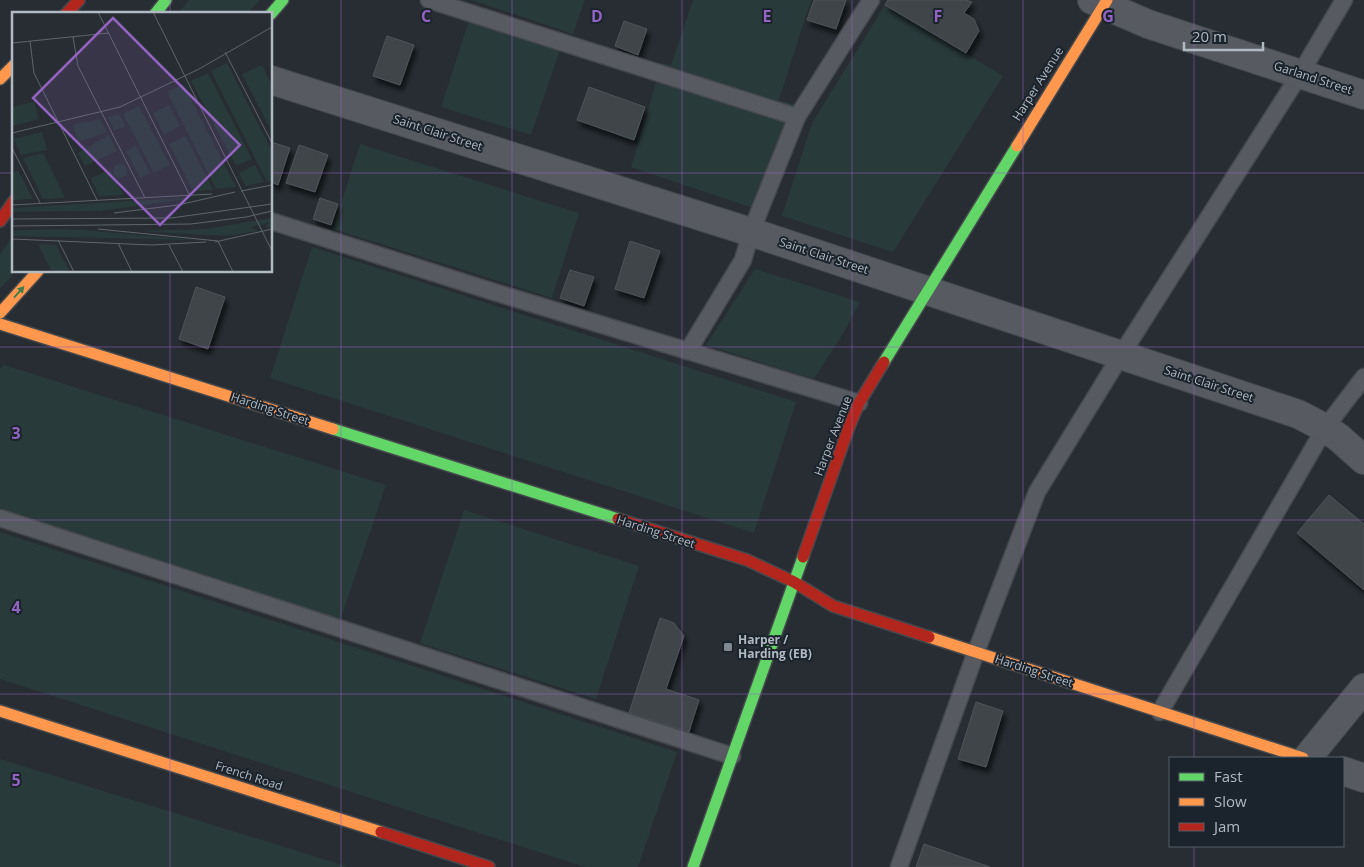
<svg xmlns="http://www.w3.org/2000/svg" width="1364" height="867" font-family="'Open Sans',sans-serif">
<defs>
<filter id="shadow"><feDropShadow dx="3" dy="5.5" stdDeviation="2.5" flood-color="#0009"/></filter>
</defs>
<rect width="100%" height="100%" fill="#272d32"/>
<g fill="#293a3a">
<polygon points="189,0 260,0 247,14 178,14"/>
<polygon points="472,0 585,0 573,34"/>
<polygon points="693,0 811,0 779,100 795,105 759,210 631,167 662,63 671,65"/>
<polygon points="885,5 1003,76 893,252 782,216 812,123"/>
<polygon points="469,20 560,50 531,135 441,107"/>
<polygon points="360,144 579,213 552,298 333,229"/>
<polygon points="14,234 14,271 16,271 0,289 0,254"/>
<polygon points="312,247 796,402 754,533 270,378"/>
<polygon points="755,269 860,302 844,332 814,379 706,345"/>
<polygon points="4,365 386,485 340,621 0,508 0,369"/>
<polygon points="464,510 639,566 596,699 420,643"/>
<polygon points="0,532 677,752 638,867 585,867 0,679"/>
<polygon points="0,759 349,867 0,867"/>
</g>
<g fill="#3f4449" stroke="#4f5459" filter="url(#shadow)">
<polygon points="814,0 846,0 836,29 807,20"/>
<polygon points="888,0 966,0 972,2 964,13 974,19 979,31 966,53 885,5"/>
<polygon points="624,21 647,29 638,55 615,46"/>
<polygon points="387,36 414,45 400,85 373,76"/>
<polygon points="589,87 645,107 634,140 577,120"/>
<polygon points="271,142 290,148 278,185 271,182"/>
<polygon points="299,145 328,155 315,192 286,183"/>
<polygon points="320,198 338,204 331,225 313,219"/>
<polygon points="630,241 660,251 644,298 615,289"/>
<polygon points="570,270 594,277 584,306 560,298"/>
<polygon points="196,287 225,297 208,349 179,339"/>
<polygon points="1329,495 1364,524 1364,590 1297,533"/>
<polygon points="660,618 674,623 684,636 666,689 699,700 689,732 629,713"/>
<polygon points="976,702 1003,711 986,767 958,759"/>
<polygon points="924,844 990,867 916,867"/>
</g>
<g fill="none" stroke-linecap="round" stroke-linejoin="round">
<defs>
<g id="lane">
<polyline points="429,0 797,117"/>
<polyline points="271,221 494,292 859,403"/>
<polyline points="688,351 743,260 751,232 797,117 871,0"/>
<polyline points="0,518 732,756"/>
<polyline points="1160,712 1325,428 1364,377"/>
<polyline points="899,867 976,652 1037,492 1121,355 1300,74 1344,0"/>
</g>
<g id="street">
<polyline points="1092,0 1148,24 1364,95"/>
<polyline points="271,80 763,236 1298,414 1325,428 1338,437 1364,460"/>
<polyline points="1307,758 1364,688"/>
<polyline points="1343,771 1364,778"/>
</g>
<g id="fast">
<polyline points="155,14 166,0"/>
<polyline points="271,14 283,0"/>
<polyline points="884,362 1017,146"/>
<polyline points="333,429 618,519"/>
<polyline points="693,867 803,557"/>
</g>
<g id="slow">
<polyline points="0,79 14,65"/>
<polyline points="1017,146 1107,0"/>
<polyline points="0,313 38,271"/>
<polyline points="0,324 333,429"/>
<polyline points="929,637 1303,758"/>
<polyline points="0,711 381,832"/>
</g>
<g id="jam">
<polyline points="66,14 79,0"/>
<polyline points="0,221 14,201"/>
<polyline points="618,519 747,560 794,582 833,606 929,637"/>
<polyline points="803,557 850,424 859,403 884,362"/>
<polyline points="381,832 489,867"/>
</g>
</defs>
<use href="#lane" stroke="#45494d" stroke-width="19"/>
<use href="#street" stroke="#45494d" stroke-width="30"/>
<use href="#fast" stroke="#45494d" stroke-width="14"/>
<use href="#slow" stroke="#45494d" stroke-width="14"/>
<use href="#jam" stroke="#45494d" stroke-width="14"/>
<use href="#lane" stroke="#575a60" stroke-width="16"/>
<use href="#street" stroke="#575a60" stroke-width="28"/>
<use href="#fast" stroke="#63d668" stroke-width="11"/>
<use href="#slow" stroke="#ff974d" stroke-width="11"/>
<use href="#jam" stroke="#b3261e" stroke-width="11"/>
</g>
<defs><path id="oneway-solid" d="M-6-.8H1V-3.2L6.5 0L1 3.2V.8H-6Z" transform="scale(1.25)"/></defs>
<use fill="#3f7c4a" href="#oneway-solid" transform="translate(19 292) rotate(-48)"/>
<path fill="none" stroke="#9164c1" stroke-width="1" stroke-opacity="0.55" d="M 170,0 L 170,14M 341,0 L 341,867M 512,0 L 512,867M 682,0 L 682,867M 852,0 L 852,867M 1023,0 L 1023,867M 1194,0 L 1194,758M 0,173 L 14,173M 271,173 L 1364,173M 170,271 L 170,867M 0,347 L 1364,347M 0,520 L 1364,520M 0,694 L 1364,694M 1194,846 L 1194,867"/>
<rect fill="#818890" stroke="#1b232c" stroke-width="2" x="723" y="642" width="10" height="10" rx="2.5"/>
<g text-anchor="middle" stroke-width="4" stroke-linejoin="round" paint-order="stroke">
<g font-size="12" fill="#b1b9c3" stroke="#1b232c">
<text transform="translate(1313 78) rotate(18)" y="4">Garland Street</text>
<text transform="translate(1038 84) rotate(-58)" y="4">Harper Avenue</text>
<text transform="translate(438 133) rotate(18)" y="4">Saint Clair Street</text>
<text transform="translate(824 256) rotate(18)" y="4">Saint Clair Street</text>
<text transform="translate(1209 384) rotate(18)" y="4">Saint Clair Street</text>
<text transform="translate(270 409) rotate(18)" y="4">Harding Street</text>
<text transform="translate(833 436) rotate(-69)" y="4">Harper Avenue</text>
<text transform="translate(656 532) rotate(18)" y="4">Harding Street</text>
<text transform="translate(1034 671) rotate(18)" y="4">Harding Street</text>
<text transform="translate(249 776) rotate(18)" y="4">French Road</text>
</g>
<g font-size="12" font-weight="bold" fill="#b1b9c3" stroke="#1b232c" text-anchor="start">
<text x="738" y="644">Harper /<tspan x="738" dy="14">Harding (EB)</tspan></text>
</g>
</g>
<g transform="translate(12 12)">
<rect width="260" height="260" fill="#272d32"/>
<path d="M 215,51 L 260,139 L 260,168 L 255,170 L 199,59 ZM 250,53 L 260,73 L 260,120 L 230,62 ZM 196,61 L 240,147 L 224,154 L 179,69 ZM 171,72 L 224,175 L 204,177 L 155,80 ZM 22,90 L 27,107 L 0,114 L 0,95 ZM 157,93 L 168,114 L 152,123 L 141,101 ZM 127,94 L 158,153 L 142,161 L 111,102 ZM 107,102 L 114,115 L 102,118 L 96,105 ZM 88,107 L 95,120 L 66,130 L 61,113 ZM 30,120 L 35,138 L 9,143 L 2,127 ZM 97,123 L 105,139 L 73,154 L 66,141 ZM 174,124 L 201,178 L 181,179 L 157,132 ZM 124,134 L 138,161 L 128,166 L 114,139 ZM 31,141 L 47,173 L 53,186 L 31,187 L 11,146 ZM101 159a7 7 0 1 1 14 0a7 7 0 1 1-14 0ZM 243,153 L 252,170 L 233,174 L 227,161 ZM 6,158 L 21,187 L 0,188 L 0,161 ZM 98,158 L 111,183 L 87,184 L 79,166 ZM 189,185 L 88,199 L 0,200 L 0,196 ZM 260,206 L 260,215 L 255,216 L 254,213 L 257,211 L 239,215 L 245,219 L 215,224 L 124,219 L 193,217 ZM 54,217 L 72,218 L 180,228 L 0,224 L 0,219 L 10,218 ZM 26,232 L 44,233 L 58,260 L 40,260 Z" fill="#293a3a"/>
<path fill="none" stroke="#5e656c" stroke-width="1" d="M 86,0 L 178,184M 141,0 L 260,239M 61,25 L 66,54 L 133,186M 18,29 L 22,61 L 85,188M 0,31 L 97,21M 213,40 L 260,131M 0,121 L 108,95 L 187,57 L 260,15M 0,136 L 28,191M 229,179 L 260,173M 0,193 L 200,182M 102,201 L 166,193 L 223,180M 0,207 L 159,206 L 260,192M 0,214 L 179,212 L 234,205 L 260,199M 86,217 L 206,229M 0,227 L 140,233 L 194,230M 46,228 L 62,260M 206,229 L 221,260M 203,230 L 260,217M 106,231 L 120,260M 157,233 L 171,260"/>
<path fill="#9164c1" fill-opacity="0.15" stroke="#9164c1" stroke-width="2.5" d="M 101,6 L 228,133 L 148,213 L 21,86 Z"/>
<rect width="260" height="260" fill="none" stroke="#b1b9c3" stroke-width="2.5"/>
</g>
<g font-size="16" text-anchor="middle" font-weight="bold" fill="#9164c1" stroke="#1b232c" stroke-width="4" stroke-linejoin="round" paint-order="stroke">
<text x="426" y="22">C</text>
<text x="597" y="22">D</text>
<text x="767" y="22">E</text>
<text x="938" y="22">F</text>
<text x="1108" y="22">G</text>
<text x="16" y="439">3</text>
<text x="16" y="613">4</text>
<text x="16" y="786">5</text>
</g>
<rect x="1169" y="757" width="175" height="90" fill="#1b232c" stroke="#575f68"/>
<rect x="1179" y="773" width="25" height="8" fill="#63d668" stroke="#575f68"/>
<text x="1214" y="782" font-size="15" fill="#b1b9c3">Fast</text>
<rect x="1179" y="798" width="25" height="8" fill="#ff974d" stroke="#575f68"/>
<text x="1214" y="807" font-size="15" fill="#b1b9c3">Slow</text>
<rect x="1179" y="823" width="25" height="8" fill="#b3261e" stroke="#575f68"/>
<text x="1214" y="832" font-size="15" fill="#b1b9c3">Jam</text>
<path d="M1184 42v8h79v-8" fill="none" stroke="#b1b9c3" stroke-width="2.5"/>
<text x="1192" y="42" font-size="15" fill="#b1b9c3" stroke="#1b232c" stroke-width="4" paint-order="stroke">20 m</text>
</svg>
